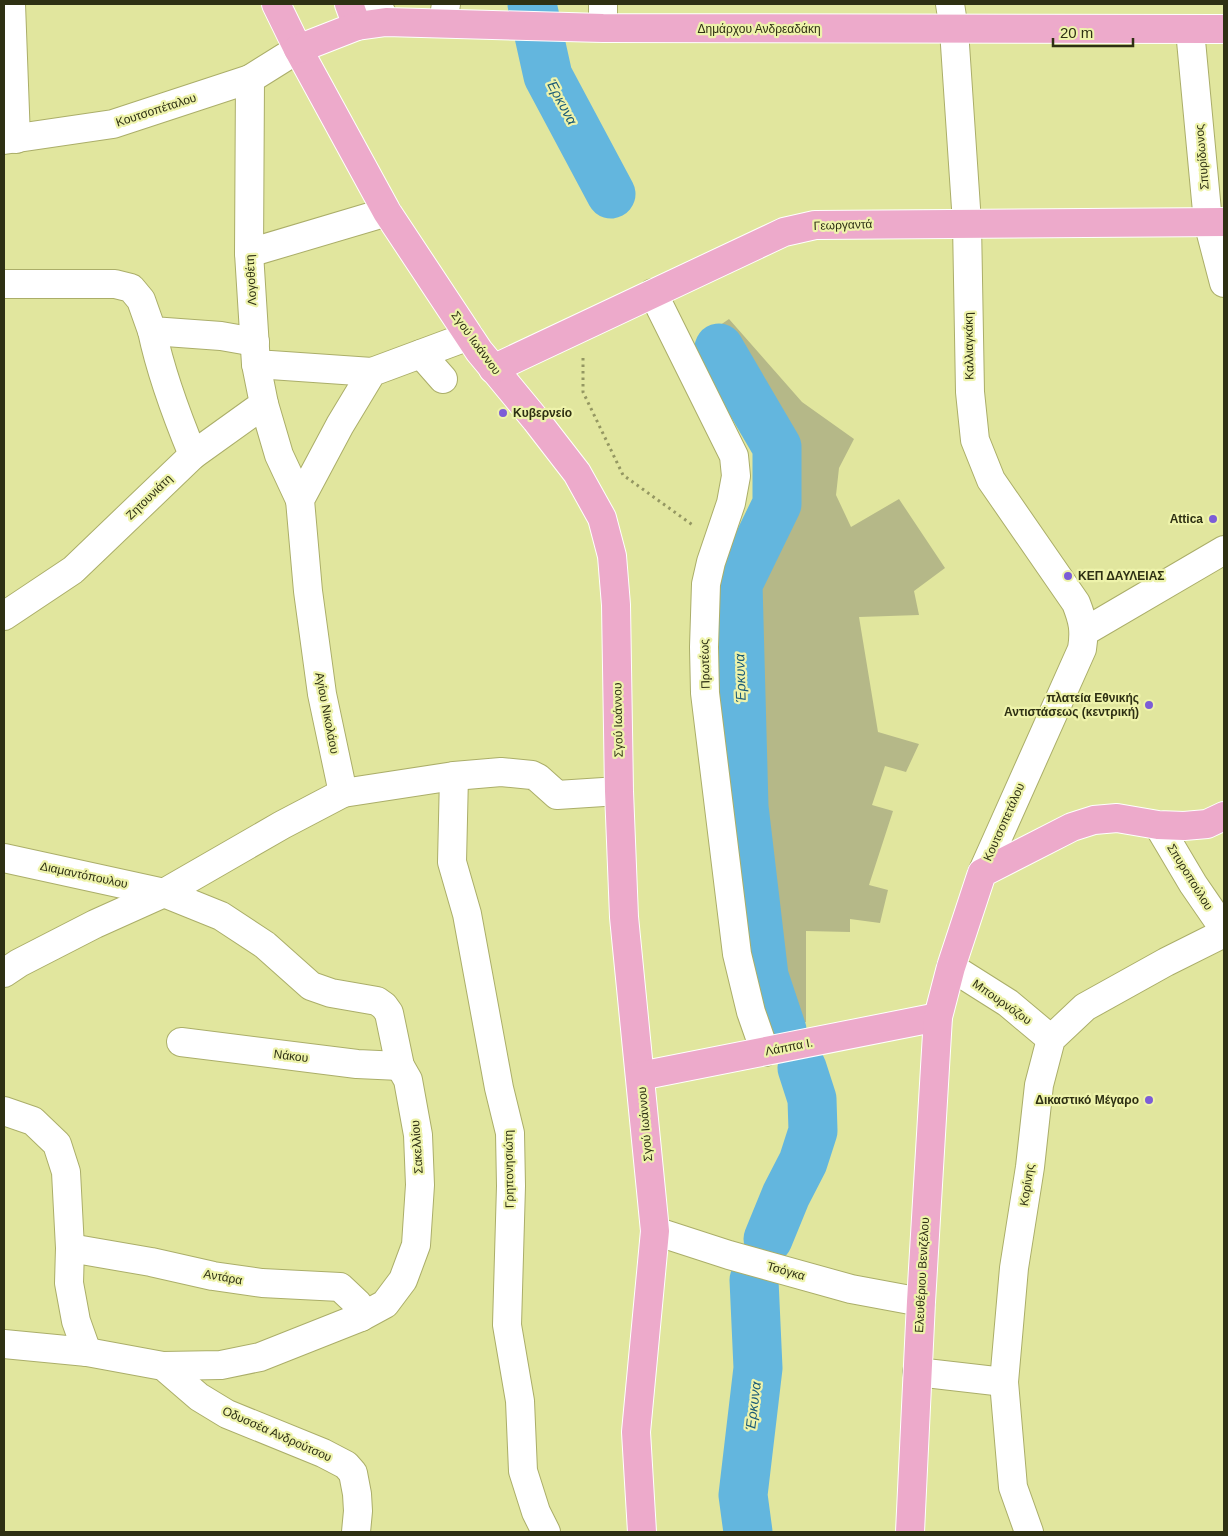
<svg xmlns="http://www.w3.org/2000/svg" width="1228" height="1536" font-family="Arial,sans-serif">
<rect width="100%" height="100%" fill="#e1e69e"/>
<polygon fill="#b5b888" points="729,319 802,402 854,439 839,468 836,495 851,527 899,499 945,568 914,591 919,615 859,617 878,732 919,744 906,772 885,766 872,805 893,811 869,885 888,890 880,923 850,919 850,932 806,931 806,1022 793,1023 781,988 758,866 752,810 746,585 783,503 782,446 713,330"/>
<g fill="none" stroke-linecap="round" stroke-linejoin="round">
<g stroke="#63b6de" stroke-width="49">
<polyline points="532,4 548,76 611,194"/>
<polyline points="719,348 777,447 777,504 738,584 744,807 764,976 782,1030"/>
<polyline points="768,1239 786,1195 803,1162 813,1131 812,1099 802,1068"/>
<polyline points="748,1532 743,1495 758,1368 754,1280"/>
</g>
<defs>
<g id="minor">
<polyline points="11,4 16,139"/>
<polyline points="377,4 386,22"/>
<path d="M 950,4 L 954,30 L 967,223 L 970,392 L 975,440 L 991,480 L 1076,603 C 1083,621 1085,630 1082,649 L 982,873"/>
<polyline points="443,23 446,4"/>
<polyline points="603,28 603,4"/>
<polyline points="1190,30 1208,222 1224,283"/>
<polyline points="250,79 249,253 256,364 372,372"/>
<polyline points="4,140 113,124 250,79 298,49"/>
<polyline points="249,253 387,212"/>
<polyline points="4,284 115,284 131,288 141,300 152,331 221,336 255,342"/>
<polyline points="653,293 734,456 736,476 731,503 711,562 706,584 704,647 705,693 737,954 751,1012 765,1052"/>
<path d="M 152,331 C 161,374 176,414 193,455"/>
<polyline points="421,354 443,379"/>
<polyline points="264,404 279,455 300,500"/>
<polyline points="4,616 73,570 193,455 264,404 256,364"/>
<polyline points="1084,632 1224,550"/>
<polyline points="454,776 452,862 467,914 499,1088 510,1133 511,1186 507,1325 520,1401 523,1471 536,1512 546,1532"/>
<polyline points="343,793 454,776 501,772 532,775 538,778 557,795 619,791"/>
<polyline points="1158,825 1193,884 1224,929"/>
<polyline points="4,858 164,893 221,916 265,945 311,986 331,993 377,1001 384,1006 389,1013 400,1066 408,1080 418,1135 420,1185 416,1245 403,1280 385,1304 361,1317 260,1357 221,1365 163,1366"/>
<polyline points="951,967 1008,1003 1051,1039"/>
<polyline points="4,973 19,963 95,924 164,893 282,825 343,793 322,694 308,591 300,500 340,425 372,372 469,336"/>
<polyline points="181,1042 357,1064 400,1066"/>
<polyline points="4,1111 33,1121 57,1144 66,1172 70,1248 69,1283 76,1321 87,1352"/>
<polyline points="655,1231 729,1255 851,1289 921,1302"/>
<polyline points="70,1248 151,1262 213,1276 262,1283 340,1287 358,1304 361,1317"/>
<polyline points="4,1344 87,1352 163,1366 199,1397 227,1414 323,1453 346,1465 353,1473 357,1494 358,1511 356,1532"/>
<polyline points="917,1372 1004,1382"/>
<polyline points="1029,1532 1013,1487 1004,1382 1014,1268 1030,1167 1039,1085 1051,1039 1085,1007 1166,962 1224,933"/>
</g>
<g id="major">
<polyline points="276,4 298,49 387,212 479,351 536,420 577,473 602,518 612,556 616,605 619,791 624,917 655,1231 636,1432 642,1532"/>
<polyline points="349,4 357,26"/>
<polyline points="298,49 357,26 386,22 603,28 1224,29"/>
<polyline points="493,369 784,232 815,225 1224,222"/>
<polyline points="640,1076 938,1017"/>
<polyline points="910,1532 921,1302 938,1017 951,967 982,873 1072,827 1094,820 1117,818 1158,825 1184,826 1207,824 1224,816"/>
</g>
</defs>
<use href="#minor" stroke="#abae69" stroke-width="30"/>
<use href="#major" stroke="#fff" stroke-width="30"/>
<polyline stroke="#949762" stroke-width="3" stroke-dasharray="2.5 4" stroke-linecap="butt" points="583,358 583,392 623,475 694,526"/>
<use href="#minor" stroke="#fff" stroke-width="28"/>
<use href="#major" stroke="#edaacb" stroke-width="28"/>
</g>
<g fill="#7c5dd7" stroke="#eef3ab" stroke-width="2">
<circle cx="503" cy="413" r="5"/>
<circle cx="1213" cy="519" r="5"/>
<circle cx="1068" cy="576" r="5"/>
<circle cx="1149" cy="705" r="5"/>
<circle cx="1149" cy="1100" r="5"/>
</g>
<g text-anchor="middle" stroke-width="4.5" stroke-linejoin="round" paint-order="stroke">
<g font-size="12" fill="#2e3013" stroke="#eef3ab">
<text x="759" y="33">Δημάρχου Ανδρεαδάκη</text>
<text transform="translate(156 110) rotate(-18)" y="4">Κουτσοπέταλου</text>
<text transform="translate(1202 157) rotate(-95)" y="4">Σπυρίδωνος</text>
<text transform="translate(843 225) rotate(-2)" y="4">Γεωργαντά</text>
<text transform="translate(251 280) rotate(-93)" y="4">Λογοθέτη</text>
<text transform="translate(476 343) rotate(54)" y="4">Σγού Ιωάννου</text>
<text transform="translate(969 346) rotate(-91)" y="4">Καλλιαγκάκη</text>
<text transform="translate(149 497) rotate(-44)" y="4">Ζητουνιάτη</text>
<text transform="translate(705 664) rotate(-92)" y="4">Πρωτέως</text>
<text transform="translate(327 713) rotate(79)" y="4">Αγίου Νικολάου</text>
<text transform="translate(618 720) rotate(-91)" y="4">Σγού Ιωάννου</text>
<text transform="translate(1004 822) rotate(-66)" y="4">Κουτσοπετάλου</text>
<text transform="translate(84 875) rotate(12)" y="4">Διαμαντόπουλου</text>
<text transform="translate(1190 877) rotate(58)" y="4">Σπυροπούλου</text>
<text transform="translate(1002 1002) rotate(35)" y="4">Μπουρνόζου</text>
<text transform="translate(789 1047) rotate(-11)" y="4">Λάππα Ι.</text>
<text transform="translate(291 1056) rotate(7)" y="4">Νάκου</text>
<text transform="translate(645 1124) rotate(-95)" y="4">Σγού Ιωάννου</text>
<text transform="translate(417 1147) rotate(-94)" y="4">Σακελλίου</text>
<text transform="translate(509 1169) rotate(-91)" y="4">Γρηπονησιώτη</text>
<text transform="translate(1027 1185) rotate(-81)" y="4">Κορίνης</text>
<text transform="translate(786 1271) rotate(16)" y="4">Τσόγκα</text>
<text transform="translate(922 1275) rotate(-87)" y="4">Ελευθέριου Βενιζέλου</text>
<text transform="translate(223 1277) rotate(10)" y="4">Αντάρα</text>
<text transform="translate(277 1434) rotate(24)" y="4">Οδυσσέα Ανδρούτσου</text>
</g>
<g font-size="12" font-weight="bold" fill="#2e3013" stroke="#eef3ab" text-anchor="end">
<text x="513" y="417" text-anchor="start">Κυβερνείο</text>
<text x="1203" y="523">Attica</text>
<text x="1078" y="580" text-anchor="start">ΚΕΠ ΔΑΥΛΕΙΑΣ</text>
<text x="1139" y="702">πλατεία Εθνικής<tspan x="1139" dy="14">Αντιστάσεως (κεντρική)</tspan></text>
<text x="1139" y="1104">Δικαστικό Μέγαρο</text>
</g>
<g font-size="14" font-style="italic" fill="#1b5b77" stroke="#eef3ab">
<text transform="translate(562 102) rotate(62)" y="5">Έρκυνα</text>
<text transform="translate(740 678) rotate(-92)" y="5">Έρκυνα</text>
<text transform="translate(753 1406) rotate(-83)" y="5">Έρκυνα</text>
</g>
</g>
<rect width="1228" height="1536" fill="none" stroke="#2e3013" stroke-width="10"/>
<path d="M1053 38v8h80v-8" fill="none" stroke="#2e3013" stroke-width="2.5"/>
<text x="1060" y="38" font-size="15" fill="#2e3013" stroke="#eef3ab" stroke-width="4" paint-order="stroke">20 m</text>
</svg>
